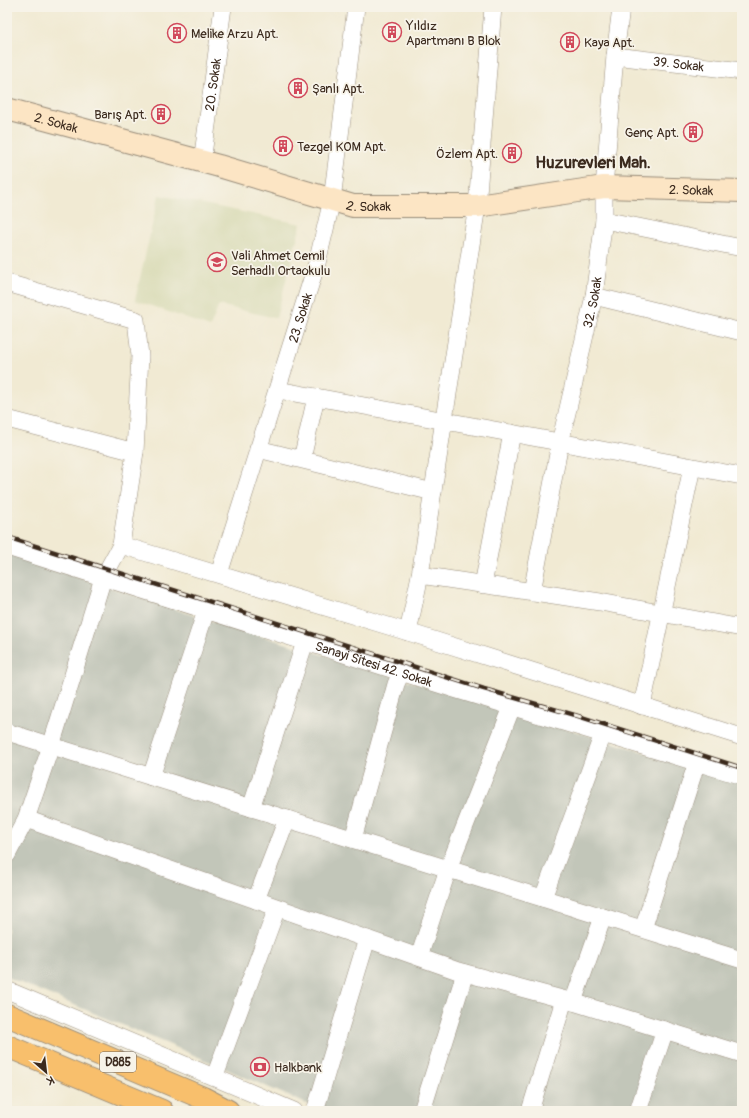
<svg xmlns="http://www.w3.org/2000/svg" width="749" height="1118" font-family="Pangolin,sans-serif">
<rect width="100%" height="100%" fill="#f7f3e8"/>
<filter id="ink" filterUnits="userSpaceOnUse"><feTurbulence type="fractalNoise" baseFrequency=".025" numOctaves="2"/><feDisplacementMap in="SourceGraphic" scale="8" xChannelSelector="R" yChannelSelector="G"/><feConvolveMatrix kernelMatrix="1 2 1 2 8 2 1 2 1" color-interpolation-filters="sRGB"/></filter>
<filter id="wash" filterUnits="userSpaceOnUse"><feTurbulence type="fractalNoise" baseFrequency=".012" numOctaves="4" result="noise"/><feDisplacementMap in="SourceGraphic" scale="16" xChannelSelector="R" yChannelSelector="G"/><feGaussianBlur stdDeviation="0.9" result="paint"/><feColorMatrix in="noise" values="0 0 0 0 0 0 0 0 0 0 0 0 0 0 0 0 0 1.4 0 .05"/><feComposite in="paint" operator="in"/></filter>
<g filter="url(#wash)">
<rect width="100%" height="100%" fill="#f1ead3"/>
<polygon fill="#dddebc" points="159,195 301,224 276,318 219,305 210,327 135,300"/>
<polygon fill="#c2c6b9" points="7,553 192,615 742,782 742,1111 323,1111 180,1049 7,977"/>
</g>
<g filter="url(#ink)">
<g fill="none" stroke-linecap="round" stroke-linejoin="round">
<defs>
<g id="street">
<path id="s1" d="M 615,56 L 742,71"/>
<path id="s2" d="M 202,162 L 223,7"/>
<polyline points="604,220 742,248"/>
<polyline points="7,283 136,320 140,356 135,452 121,545 103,578 51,746 26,819 7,855"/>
<polyline points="594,296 742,332"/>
<polyline points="278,390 742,476"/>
<polyline points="7,419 135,452"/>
<polyline points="258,449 433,492"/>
<polyline points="302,459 316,397"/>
<polyline points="121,545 408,632 742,737"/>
<path id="s3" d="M 7,547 L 454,689 L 742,776"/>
<path id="s4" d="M 219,574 L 317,263 L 332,200 L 356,7"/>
<polyline points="420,575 600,602 742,628"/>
<polyline points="483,585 512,433"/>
<path id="s5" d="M 532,592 L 560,443 L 594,296 L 604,220 L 604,187 L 615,56 L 621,7"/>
<polyline points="408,632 420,575 477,206 493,7"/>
<polyline points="642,706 692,467"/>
<polyline points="7,732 742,960"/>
<polyline points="151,777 206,611"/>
<polyline points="251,808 305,642"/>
<polyline points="26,819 458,971 573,1002 742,1054"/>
<polyline points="353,839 396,684 401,673"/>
<polyline points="543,898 603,734"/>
<polyline points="256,900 287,819"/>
<polyline points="643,929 697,762"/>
<polyline points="419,957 448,869 512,707"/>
<polyline points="7,990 294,1111"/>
<polyline points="573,1002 603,917"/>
<polyline points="215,1076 277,908"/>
<polyline points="315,1111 367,939"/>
<polyline points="422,1111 465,973"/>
<polyline points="530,1111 564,1000"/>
<polyline points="638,1111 665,1030"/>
</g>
<g id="secondary">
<path id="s6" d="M 7,109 L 219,166 L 353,206 L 477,206 L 604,187 L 742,191"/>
</g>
<g id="highway">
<polyline points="7,1015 203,1098 228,1111"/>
<polyline points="7,1046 162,1111"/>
</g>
</defs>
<use href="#street" stroke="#968a78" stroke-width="18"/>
<use href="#secondary" stroke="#968a78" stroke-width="24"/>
<use href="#highway" stroke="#968a78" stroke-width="24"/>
<use href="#street" stroke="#fff" stroke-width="17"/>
<use href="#secondary" stroke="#fce5c4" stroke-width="22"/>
<use href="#highway" stroke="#f8bf6c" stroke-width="22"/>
<defs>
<polyline id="rail" points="7,537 484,689 578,716 742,768"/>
</defs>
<use href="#rail" stroke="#3b2a1e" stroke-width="4.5"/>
<use href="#rail" stroke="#f7f3e8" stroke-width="3" stroke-dasharray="9" stroke-linecap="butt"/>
</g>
</g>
<defs>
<symbol id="building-ring" viewBox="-11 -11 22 22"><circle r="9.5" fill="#f7f3e8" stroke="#d1495b" stroke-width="1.5"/><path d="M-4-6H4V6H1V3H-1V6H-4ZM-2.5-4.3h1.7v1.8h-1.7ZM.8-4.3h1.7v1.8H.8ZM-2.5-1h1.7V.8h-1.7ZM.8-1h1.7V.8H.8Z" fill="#d1495b"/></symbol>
<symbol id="school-ring" viewBox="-11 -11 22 22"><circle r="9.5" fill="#f7f3e8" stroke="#d1495b" stroke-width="1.5"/><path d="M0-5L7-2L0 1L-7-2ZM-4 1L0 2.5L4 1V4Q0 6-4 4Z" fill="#d1495b"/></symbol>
<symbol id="bank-ring" viewBox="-11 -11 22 22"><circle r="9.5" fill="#f7f3e8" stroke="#d1495b" stroke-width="1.5"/><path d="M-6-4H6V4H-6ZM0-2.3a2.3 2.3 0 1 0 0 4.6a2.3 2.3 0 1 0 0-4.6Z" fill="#d1495b"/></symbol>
</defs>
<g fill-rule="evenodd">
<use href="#building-ring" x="381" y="21" width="22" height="22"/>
<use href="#building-ring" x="166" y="22" width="22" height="22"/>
<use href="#building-ring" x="559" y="31" width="22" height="22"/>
<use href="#building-ring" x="287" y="77" width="22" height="22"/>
<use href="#building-ring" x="150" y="103" width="22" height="22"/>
<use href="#building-ring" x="682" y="121" width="22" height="22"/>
<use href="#building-ring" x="272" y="135" width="22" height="22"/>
<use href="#building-ring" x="501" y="142" width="22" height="22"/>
<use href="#school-ring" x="206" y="251" width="22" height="22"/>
<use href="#bank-ring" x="249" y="1056" width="22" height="22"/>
</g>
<g text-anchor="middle" stroke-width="3.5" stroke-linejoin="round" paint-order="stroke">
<rect fill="#f7f3e8" stroke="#73665b" stroke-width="1" x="100" y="1052" width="36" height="20" rx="3"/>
<g font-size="12" font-weight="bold" fill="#3b2a1e">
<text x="118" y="1066">D885</text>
</g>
<g font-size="13" fill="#3b2a1e" stroke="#f7f3e8" text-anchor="start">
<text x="406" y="30">Yıldız<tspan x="406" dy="15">Apartmanı B Blok</tspan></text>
<text x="191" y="38">Melike Arzu Apt.</text>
<text x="584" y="47">Kaya Apt.</text>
<text x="312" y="93">Şanlı Apt.</text>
<text x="147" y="119" text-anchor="end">Barış Apt.</text>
<text x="679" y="137" text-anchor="end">Genç Apt.</text>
<text x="297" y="151">Tezgel KOM Apt.</text>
<text x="498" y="158" text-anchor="end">Özlem Apt.</text>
<text x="231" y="260">Vali Ahmet Cemil<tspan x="231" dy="15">Serhadlı Ortaokulu</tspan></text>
<text x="274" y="1072">Halkbank</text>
</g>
<g font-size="13" fill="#3b2a1e" stroke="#f7f3e8">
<text dy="5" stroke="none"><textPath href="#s1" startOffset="64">39. Sokak</textPath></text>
<text dy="5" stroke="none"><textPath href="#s2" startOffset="78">20. Sokak</textPath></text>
<text dy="5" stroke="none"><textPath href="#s6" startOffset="51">2. Sokak</textPath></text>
<text dy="5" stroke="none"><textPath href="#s6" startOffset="699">2. Sokak</textPath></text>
<text dy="5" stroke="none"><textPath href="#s6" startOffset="375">2. Sokak</textPath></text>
<text dy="5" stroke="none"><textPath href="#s5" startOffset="296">32. Sokak</textPath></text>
<text dy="5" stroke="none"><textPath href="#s4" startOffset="269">23. Sokak</textPath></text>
<text dy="5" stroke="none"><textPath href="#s3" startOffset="385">Sanayi Sitesi 42. Sokak</textPath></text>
</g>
<g font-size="17" font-weight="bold" fill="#3b2a1e" stroke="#f7f3e8">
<text x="593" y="168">Huzurevleri Mah.</text>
</g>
</g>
<rect width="749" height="1118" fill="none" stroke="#f7f3e8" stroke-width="24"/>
<g transform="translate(46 1072) rotate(152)" stroke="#f7f3e8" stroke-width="3" paint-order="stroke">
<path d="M0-3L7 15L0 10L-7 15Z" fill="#3b2a1e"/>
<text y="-6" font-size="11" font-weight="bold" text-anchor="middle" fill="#3b2a1e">K</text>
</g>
</svg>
